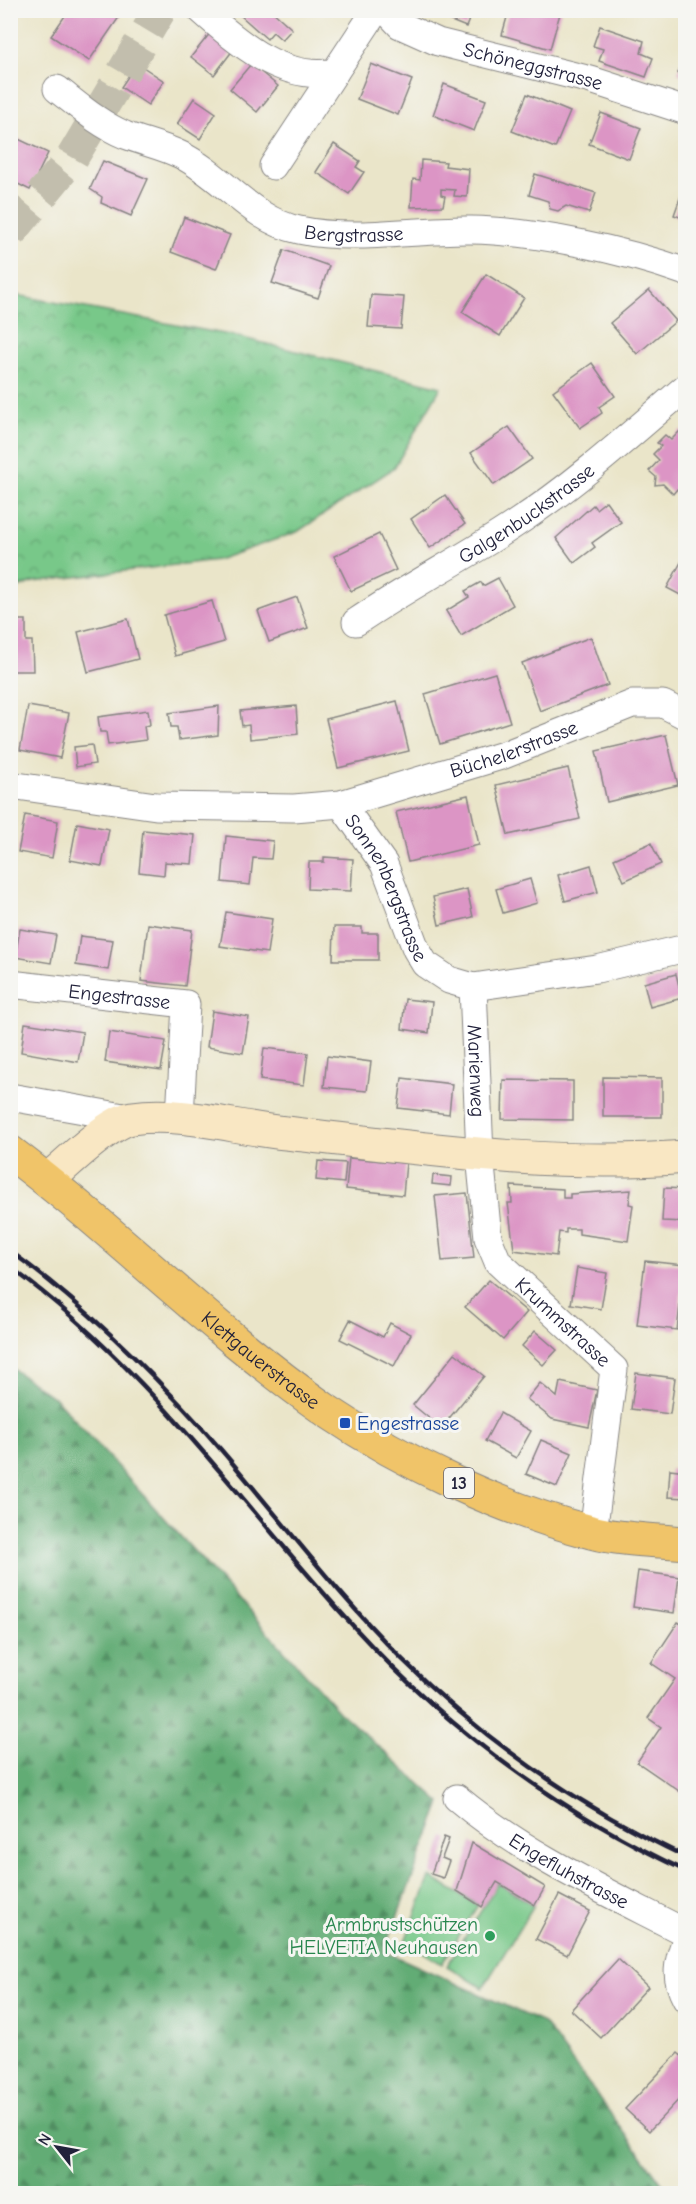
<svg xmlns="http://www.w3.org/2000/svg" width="696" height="2204" font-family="'Comic Neue',sans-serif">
<defs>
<pattern id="forest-firs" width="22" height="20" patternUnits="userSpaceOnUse" patternTransform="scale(1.5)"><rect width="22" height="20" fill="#62ac75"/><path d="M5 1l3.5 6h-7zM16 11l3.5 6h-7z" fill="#508c61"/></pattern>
<pattern id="park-crowns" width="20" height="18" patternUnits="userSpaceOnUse" patternTransform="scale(1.5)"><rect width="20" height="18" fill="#78c889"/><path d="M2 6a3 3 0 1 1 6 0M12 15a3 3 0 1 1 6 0" fill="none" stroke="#62a271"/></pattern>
</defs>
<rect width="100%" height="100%" fill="#f6f6f2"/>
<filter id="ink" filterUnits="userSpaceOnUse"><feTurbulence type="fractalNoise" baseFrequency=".0167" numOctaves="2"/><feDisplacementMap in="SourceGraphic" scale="12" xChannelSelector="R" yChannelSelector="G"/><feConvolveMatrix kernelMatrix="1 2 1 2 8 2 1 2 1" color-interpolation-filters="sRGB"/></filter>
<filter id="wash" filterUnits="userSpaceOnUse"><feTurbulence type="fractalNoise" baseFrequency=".008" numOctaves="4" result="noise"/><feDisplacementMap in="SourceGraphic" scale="24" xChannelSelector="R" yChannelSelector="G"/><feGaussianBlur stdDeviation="1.35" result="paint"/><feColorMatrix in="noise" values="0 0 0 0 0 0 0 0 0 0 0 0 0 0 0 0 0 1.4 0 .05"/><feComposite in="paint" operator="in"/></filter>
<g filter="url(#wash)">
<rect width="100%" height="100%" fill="#eae5c9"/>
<g fill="#78c889" stroke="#4d7562" stroke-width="1.5">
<polygon points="430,1877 478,1905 442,1964 405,1941"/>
<polygon points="498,1883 534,1905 483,1988 447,1966"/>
</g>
<polygon fill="url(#forest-firs)" stroke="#426758" stroke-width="1.5" points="10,1367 56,1399 339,1711 441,1803 384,1951 544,2023 669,2193 11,2193"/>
<polygon fill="url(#park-crowns)" stroke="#4d7562" stroke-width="1.5" points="11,294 235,336 441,387 394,468 297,532 217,560 33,582 11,591"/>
<g id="blocks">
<g fill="#dc95c5">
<polygon points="69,10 124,10 89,61 51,36"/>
<polygon points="244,10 271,10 292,29 282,40 273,32 267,39 240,15"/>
<polygon points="424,10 473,10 466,27"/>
<polygon points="509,10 561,10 550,49 502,35"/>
<polygon points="600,26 644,41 641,53 653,58 646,77 599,61 603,49 593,46"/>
<polygon points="211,32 233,50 214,75 191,57"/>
<polygon points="686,52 686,76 678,73"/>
<polygon points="137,63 164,81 148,105 121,87"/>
<polygon points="251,64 278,86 257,112 230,89"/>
<polygon points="371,64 412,80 398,115 357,99"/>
<polygon points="444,84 486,100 474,131 433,115"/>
<polygon points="527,94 570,112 555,148 512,131"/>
<polygon points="194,98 216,113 200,139 177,124"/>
<polygon points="601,113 641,128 629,159 589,144"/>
<polygon points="10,135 48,153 30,190 10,180"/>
<polygon points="334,144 360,161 356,167 364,172 349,194 316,172"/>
<polygon points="421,160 446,162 445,166 469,169 467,197 454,196 455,190 441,189 441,195 445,196 443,206 411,207 413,179 420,180"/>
<polygon points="103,161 148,179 131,216 101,203 102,197 90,189"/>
<polygon points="535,174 596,193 589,213 566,206 558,211 550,209 548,201 529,195"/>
<polygon points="685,184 686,184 686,219 674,215"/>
<polygon points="184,217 230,235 216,269 171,252"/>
<polygon points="284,250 329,266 318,298 272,283"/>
<polygon points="486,274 524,298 500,336 462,312"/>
<polygon points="649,290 676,321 637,354 610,323"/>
<polygon points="371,295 404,297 401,329 368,327"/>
<polygon points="592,363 615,396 599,407 602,413 580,428 553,391"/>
<polygon points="509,427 532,459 494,485 471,453"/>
<polygon points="681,430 686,434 686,491 683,494 677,489 673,494 663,484 655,485 656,477 649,471 659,460 653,454 661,446 657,443 665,435 671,440"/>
<polygon points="445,495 465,524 430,548 411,519"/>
<polygon points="606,501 621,522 592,543 595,547 574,563 556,538 593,505 596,509"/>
<polygon points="379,534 396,570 351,591 334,556"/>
<polygon points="686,553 686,598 667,588"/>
<polygon points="498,578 513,605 461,636 446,611 469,597 465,591 481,582 483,586"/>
<polygon points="297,597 308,628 269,642 258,611"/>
<polygon points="212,601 224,642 175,656 164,615"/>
<polygon points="128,619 138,659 88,672 78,632"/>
<polygon points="10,620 26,620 26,641 32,641 33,671 10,671"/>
<polygon points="591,637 608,685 540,711 522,663"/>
<polygon points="495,673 510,722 440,744 425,694"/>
<polygon points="397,701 409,751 338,768 326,719"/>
<polygon points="28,706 69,713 60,758 20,750"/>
<polygon points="219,706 218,735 179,740 177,727 171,727 169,713"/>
<polygon points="296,706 298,734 250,739 249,725 242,726 240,711"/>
<polygon points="148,710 150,725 144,726 146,740 108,745 106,732 100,732 98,717"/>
<polygon points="666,735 678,785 607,802 596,751"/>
<polygon points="92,745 95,764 76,767 74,747"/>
<polygon points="568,768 580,819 508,835 496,785"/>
<polygon points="468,795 479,845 408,862 396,812"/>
<polygon points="25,815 58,821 52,858 18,852"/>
<polygon points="77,823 109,829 102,866 70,860"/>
<polygon points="143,830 195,835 192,864 165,862 164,875 139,872"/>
<polygon points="226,836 273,841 271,859 253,858 250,885 222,882"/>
<polygon points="651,843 661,864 624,881 614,859"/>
<polygon points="324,857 353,859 351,891 308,889 309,862 324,862"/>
<polygon points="591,865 598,892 565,901 558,875"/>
<polygon points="530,879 537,903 503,913 496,889"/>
<polygon points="467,889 473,917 439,925 433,897"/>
<polygon points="226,912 272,919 267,953 220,946"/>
<polygon points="148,924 192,930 185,986 141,981"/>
<polygon points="334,927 362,927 362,933 378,933 378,960 333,960"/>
<polygon points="20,929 56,935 51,963 15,957"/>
<polygon points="80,936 113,940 108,970 76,965"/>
<polygon points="676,974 682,998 650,1007 644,983"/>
<polygon points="405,999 432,1002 429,1033 402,1029"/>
<polygon points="212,1011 249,1017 243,1053 207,1047"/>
<polygon points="25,1023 83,1032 78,1062 21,1052"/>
<polygon points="109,1032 166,1041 161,1070 105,1062"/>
<polygon points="264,1048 308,1053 304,1085 260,1080"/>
<polygon points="327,1056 371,1062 367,1091 324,1087"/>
<polygon points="603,1077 662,1078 662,1117 603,1117"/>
<polygon points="402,1078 452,1084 449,1114 398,1108"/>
<polygon points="503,1080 573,1081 573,1120 502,1119"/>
<polygon points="349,1158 406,1163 403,1195 346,1189"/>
<polygon points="318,1161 346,1163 344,1183 316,1180"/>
<polygon points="433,1175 452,1177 451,1186 432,1184"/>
<polygon points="511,1186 563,1189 563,1198 570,1198 570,1194 631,1190 629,1204 633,1205 628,1241 579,1234 579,1229 566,1229 566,1233 559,1232 556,1256 514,1250 508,1203 512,1203"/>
<polygon points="664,1188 686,1189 686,1222 662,1221"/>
<polygon points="467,1193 474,1258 442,1261 435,1196"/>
<polygon points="645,1261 685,1265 677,1330 637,1325"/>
<polygon points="577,1268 607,1273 601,1309 571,1304"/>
<polygon points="489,1280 527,1312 503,1340 465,1307"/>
<polygon points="350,1320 383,1337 390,1323 411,1334 394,1366 340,1339"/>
<polygon points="535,1331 557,1350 543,1365 522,1346"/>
<polygon points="455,1353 484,1376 441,1428 413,1405"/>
<polygon points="636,1373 675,1378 670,1414 631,1409"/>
<polygon points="560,1382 597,1390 589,1427 552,1419 527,1399 540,1383 557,1397"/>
<polygon points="500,1413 531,1431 516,1458 485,1441"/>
<polygon points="541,1440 572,1453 557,1487 526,1474"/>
<polygon points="670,1469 686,1471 686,1498 668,1497"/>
<polygon points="638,1571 679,1577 674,1613 633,1607"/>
<polygon points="678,1622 686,1627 686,1788 682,1793 637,1762 661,1727 648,1718 675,1679 651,1663"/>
<polygon points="444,1837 449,1839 442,1858 449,1861 443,1878 431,1874"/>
<polygon points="472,1843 545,1887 535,1905 497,1882 482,1907 457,1891"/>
<polygon points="559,1895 590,1911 567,1955 536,1939"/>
<polygon points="618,1959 648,1987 601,2038 571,2010"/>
<polygon points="678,2053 686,2060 686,2092 649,2131 625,2109"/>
</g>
</g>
</g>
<g filter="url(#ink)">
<use href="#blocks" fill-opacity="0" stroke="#868482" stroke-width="1.5"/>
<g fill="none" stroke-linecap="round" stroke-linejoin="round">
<polyline stroke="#c2bead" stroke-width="33" stroke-dasharray="33 16" stroke-linecap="butt" points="10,233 72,158 160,10"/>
<defs>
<g id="street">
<path d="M 201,10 C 238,43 283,82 335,72 L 376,10"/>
<path id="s1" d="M 386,10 L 400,25 L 438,42 L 591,80 L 686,111"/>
<path id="s2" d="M 57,89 C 79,106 99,124 125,135 C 143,142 163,146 181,155 C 223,176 251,220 299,230 C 354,242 415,229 471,230 C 536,231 624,250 686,272"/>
<polyline points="273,166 335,72"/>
<path id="s3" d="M 356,622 C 407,587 463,559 515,524 C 576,484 630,435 686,387"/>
<path id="s4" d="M 10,785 L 156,806 L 294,808 L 341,804 L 504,755 L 632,704 L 663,704 L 686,716"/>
<path id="s5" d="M 341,804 L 384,864 L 416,949 L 425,964 L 449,980 L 473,987 L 597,969 L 686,948"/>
<path id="s6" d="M 10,984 L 186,1004 L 180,1117"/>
<path id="s7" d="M 473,987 L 480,1155 L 488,1238 L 498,1262 L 614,1369 L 593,1533"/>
<polyline points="10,1097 129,1118"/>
<path id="s8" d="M 457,1798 C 525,1855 607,1892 686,1933"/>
<path d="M 686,1940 C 677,1963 674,1977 686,1999"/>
</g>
<path id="secondary" d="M 48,1180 C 66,1164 109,1122 132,1118 C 183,1111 235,1128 286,1133 C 419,1148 552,1168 686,1157"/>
<g id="primary">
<path id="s9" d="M 10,1152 C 119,1234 215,1333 327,1411 C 404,1463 501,1509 591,1532 C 621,1540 655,1540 686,1543"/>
</g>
</defs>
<use href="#street" stroke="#868482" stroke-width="29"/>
<use href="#secondary" stroke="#868482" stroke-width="35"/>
<use href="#primary" stroke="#868482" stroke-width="35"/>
<use href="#street" stroke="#fff" stroke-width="27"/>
<use href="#secondary" stroke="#f9e7c3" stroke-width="33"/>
<use href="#primary" stroke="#f0c469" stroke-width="33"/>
<g stroke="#22223b" stroke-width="4.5">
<path d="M 10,1251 C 81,1302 144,1364 202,1428 C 270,1504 329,1586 401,1658 C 483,1740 580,1807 686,1857"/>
<path d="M 10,1267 C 149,1368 241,1504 355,1628 C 449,1731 560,1812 686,1871"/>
</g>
</g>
</g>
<rect fill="#1a4fb4" stroke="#f6f6f2" stroke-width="2" x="339" y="1417" width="12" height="12" rx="3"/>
<circle fill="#2e9e5b" stroke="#f6f6f2" stroke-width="2" cx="490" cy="1936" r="6"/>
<g text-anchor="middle" stroke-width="6" stroke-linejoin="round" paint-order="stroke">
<rect fill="#f6f6f2" stroke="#626272" stroke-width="1.5" x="444" y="1468" width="30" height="30" rx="4.5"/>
<g font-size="18" font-weight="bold" fill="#22223b">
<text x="459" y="1489">13</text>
</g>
<g font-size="20" fill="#22223b" stroke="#f6f6f2">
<text dy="7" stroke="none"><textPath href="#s1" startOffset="160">Schöneggstrasse</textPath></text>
<text dy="7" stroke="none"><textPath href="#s2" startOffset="338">Bergstrasse</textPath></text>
<text dy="7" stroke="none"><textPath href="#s3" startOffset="202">Galgenbuckstrasse</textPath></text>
<text dy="7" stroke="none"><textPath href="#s4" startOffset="514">Büchelerstrasse</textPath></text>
<text dy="7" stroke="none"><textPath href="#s5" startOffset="96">Sonnenbergstrasse</textPath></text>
<text dy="7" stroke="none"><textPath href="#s6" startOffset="110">Engestrasse</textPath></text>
<text dy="7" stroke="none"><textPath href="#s7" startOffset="84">Marienweg</textPath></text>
<text dy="7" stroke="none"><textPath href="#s7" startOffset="366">Krummstrasse</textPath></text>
<text dy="7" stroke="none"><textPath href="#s9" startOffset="326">Klettgauerstrasse</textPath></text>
<text dy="7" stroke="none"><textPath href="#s8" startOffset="134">Engefluhstrasse</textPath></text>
</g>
<g font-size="20" fill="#164399" stroke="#f6f6f2" text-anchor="start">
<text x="357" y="1430">Engestrasse</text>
</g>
<g font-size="20" fill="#27864d" stroke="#f6f6f2" text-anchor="end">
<text x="478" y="1931">Armbrustschützen<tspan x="478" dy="23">HELVETIA Neuhausen</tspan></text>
</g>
</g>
<rect width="696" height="2204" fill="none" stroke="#f6f6f2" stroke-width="36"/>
<g transform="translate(57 2147) rotate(301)" stroke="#f6f6f2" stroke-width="4.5" paint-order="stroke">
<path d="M0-4.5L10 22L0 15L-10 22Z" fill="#22223b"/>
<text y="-9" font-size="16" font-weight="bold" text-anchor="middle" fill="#22223b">N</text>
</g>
</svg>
